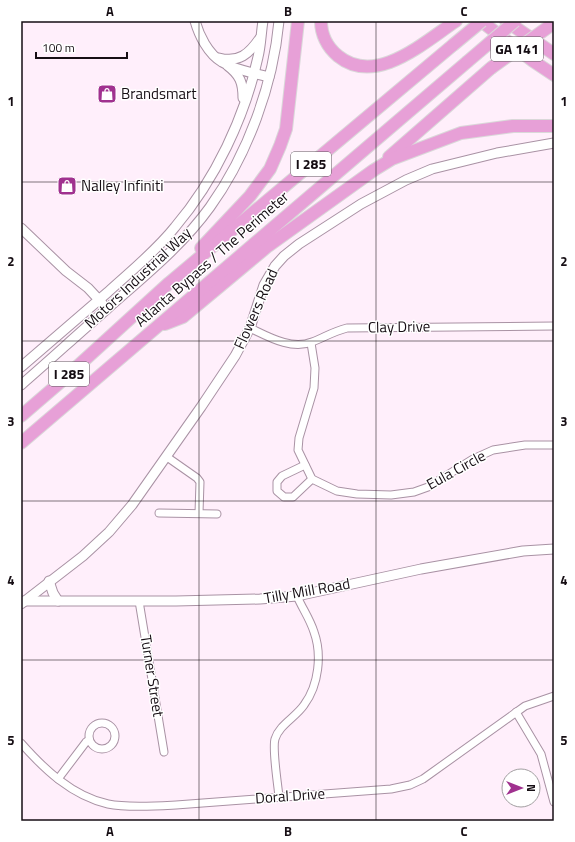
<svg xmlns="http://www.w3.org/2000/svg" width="575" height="842" font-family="'Titillium Web',sans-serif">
<rect width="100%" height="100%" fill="#ffeffb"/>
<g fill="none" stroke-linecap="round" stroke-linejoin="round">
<defs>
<g id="street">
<path d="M 250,328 C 269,337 291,350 312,342 C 325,337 332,332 347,328 L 554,326"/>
<polyline points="311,343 315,368 314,388 299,438 298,450 312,479 337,491 357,494 391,495 414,492 428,487 473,459 493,450 525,445 554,445"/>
<polyline points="167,457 197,478 200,482 199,513"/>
<polyline points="305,465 282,476 277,482 277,491 284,497 293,497 312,479"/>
<polyline points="159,513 217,514"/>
<polyline points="139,601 164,752"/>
<polyline points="516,712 541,754 554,802"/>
<circle cx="102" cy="736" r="13"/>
<path d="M 21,743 C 44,769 72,796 108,804 C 127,808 157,806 176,805 L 391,789 L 410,785 L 423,779 L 525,706 L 554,696"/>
<polyline points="58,779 86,742 89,740"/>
<path d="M 279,797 C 278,785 272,749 275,739 C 279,725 296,717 304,705 C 319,685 322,654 314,632 C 310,619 302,608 297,596"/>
</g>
<g id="secondary">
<path d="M 195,21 C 199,35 208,54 222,62 C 235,70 254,73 269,77"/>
<path d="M 219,58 C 239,63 249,54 260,38"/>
<path d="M 228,66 C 240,75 243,83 243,98"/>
<polyline points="21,228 66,271 88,288 102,303"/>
<path d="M 21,367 C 50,342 79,317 108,292 C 131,271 156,251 175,227 C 215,180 245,117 258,57 C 261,45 261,33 263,21"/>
<path d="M 21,385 C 50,360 78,334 107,309 C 143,277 182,246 210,207 C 248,154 273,85 279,21"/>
<polyline points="49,581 53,593 58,601"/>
<polyline points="24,601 176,601 260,599 297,596 421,569 523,551 554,549"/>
<polyline points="21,604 83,556 109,532 132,505 201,407 235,356 250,328 264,285 275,266 284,256 299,244 361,204 406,180 432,169 497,153 554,143"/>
</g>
<g id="highway">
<path d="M 321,21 C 321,34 327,47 338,56 C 376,87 424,42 456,21"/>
<polyline points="481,21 533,61 554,75"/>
<polyline points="506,21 554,54"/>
<polyline points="389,157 491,68"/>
<polyline points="201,248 250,196 270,169 280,146 286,129 298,21"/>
<polyline points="165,324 183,317 268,246 374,170 392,159 461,133 513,126 554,126"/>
<polyline points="21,416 57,385 169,283 453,45"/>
<polyline points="21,443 467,62"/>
</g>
</defs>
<use href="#street" stroke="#a992a4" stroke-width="9"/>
<use href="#secondary" stroke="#a992a4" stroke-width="11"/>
<use href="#highway" stroke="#dad8d9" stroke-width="14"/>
<use href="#street" stroke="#fff" stroke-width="7"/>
<use href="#secondary" stroke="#fff" stroke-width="9"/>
<use href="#highway" stroke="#e7a0d7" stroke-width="12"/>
<defs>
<g id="highway-bridge">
<polyline points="453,45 482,21"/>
<polyline points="467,62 515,21"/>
<polyline points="491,68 554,23"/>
</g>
</defs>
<use href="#highway-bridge" stroke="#dad8d9" stroke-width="14" stroke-linecap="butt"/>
<use href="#highway-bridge" stroke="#e7a0d7" stroke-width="12"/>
</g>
<path fill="none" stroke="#160e14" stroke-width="1" stroke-opacity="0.55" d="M 199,21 L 199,821M 376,21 L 376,821M 21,182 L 554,182M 21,341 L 554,341M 21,501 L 554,501M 21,660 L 554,660"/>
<defs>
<symbol id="shop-square" viewBox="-11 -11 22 22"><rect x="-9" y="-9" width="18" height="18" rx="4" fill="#a0318f" stroke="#fff"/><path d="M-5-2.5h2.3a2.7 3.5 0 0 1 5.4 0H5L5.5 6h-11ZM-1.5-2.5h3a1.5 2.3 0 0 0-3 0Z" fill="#fff"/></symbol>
</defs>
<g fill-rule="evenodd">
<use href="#shop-square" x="96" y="83" width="22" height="22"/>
<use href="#shop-square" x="56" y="175" width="22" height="22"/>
</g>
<g text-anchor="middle" stroke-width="3" stroke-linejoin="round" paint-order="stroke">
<g fill="#fff" stroke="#5c565a" stroke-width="1">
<rect x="491" y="37" width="52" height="24" rx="3"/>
<rect x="291" y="152" width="40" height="24" rx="3"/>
<rect x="49" y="362" width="40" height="24" rx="3"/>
</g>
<g font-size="14" font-weight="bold" fill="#160e14">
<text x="517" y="54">GA 141</text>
<text x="311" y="169">I 285</text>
<text x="69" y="379">I 285</text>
</g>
<g font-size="15" fill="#160e14" stroke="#fff" text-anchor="start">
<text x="121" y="99">Brandsmart</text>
<text x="81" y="191">Nalley Infiniti</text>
</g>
<g font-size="15" fill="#160e14" stroke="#fff">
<text transform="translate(212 259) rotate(-41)" y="5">Atlanta Bypass / The Perimeter</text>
<text transform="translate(138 278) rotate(-43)" y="5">Motors Industrial Way</text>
<text transform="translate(256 309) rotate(-66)" y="5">Flowers Road</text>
<text transform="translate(399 327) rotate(-1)" y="5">Clay Drive</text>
<text transform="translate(456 470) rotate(-29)" y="5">Eula Circle</text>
<text transform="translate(307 591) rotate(-10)" y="5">Tilly Mill Road</text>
<text transform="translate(152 676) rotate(81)" y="5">Turner Street</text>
<text transform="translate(290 796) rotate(-4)" y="5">Doral Drive</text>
</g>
</g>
<rect width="575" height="842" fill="none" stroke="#ffffff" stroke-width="44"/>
<g transform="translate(521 788) rotate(90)"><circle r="19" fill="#ffffff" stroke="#a29fa1"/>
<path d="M0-3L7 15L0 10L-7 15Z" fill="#a0318f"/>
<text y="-6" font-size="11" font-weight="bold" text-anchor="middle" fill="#160e14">N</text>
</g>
<path d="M36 52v6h91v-6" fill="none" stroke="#160e14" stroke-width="2"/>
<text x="42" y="52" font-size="12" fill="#160e14" stroke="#ffffff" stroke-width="3" paint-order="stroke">100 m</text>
<rect x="22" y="22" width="531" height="798" fill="none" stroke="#160e14" stroke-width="1.5"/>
<g font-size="13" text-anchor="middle" font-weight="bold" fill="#160e14">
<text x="110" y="16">A</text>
<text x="288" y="16">B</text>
<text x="464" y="16">C</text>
<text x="11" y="106">1</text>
<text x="564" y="106">1</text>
<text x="11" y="266">2</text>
<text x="564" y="266">2</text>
<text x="11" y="426">3</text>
<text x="564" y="426">3</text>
<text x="11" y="585">4</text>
<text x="564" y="585">4</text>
<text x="11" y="745">5</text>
<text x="564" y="745">5</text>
<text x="110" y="836">A</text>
<text x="288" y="836">B</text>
<text x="464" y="836">C</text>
</g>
</svg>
